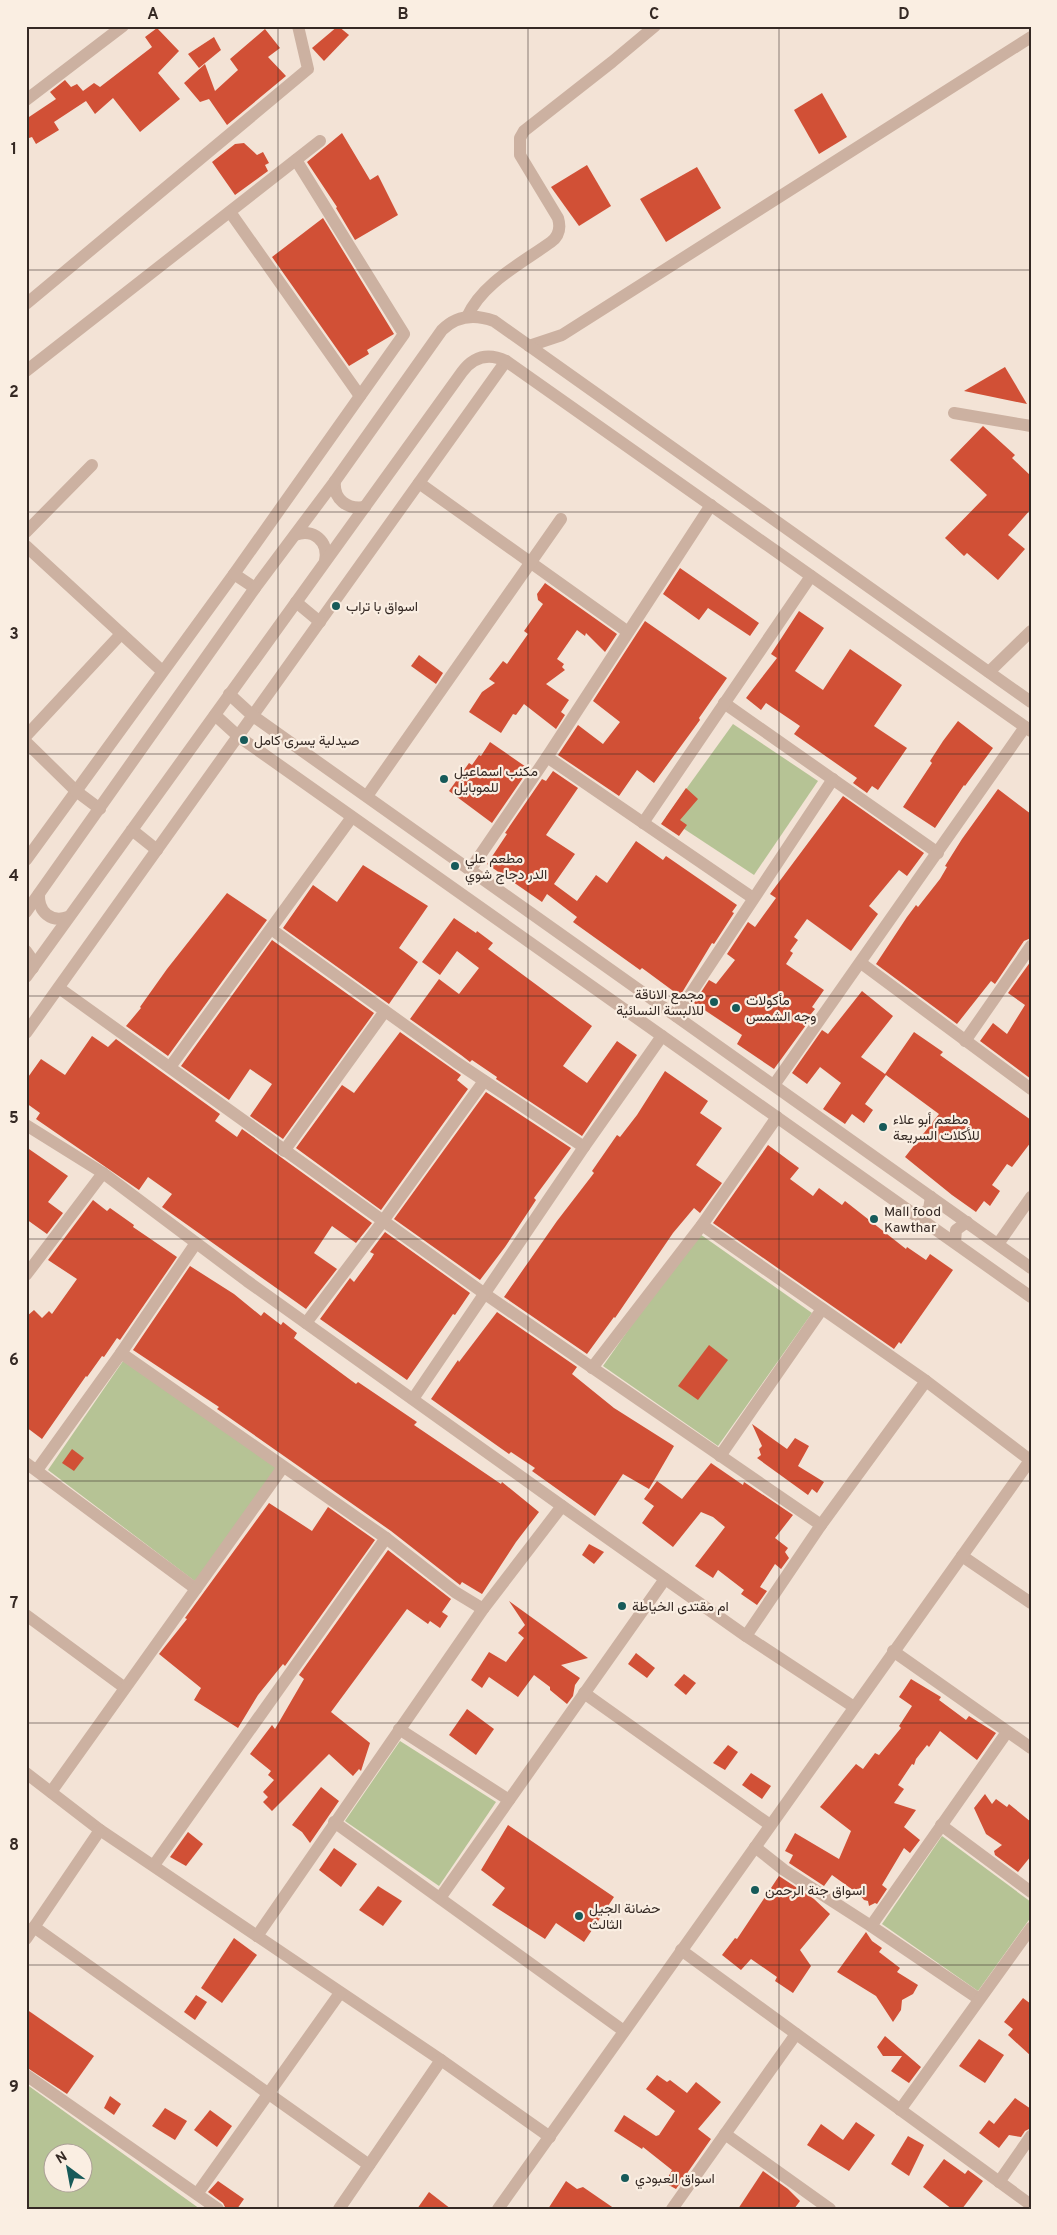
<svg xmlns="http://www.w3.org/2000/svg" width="1057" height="2235" font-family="Overpass,Vazirmatn,sans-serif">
<rect width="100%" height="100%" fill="#f3e3d6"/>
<g fill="#b6c395" fill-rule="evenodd">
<polygon points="733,724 818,781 754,875 666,817"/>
<polygon points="697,1232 812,1313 718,1446 603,1366"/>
<polygon points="123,1361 277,1467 196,1582 48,1470"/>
<polygon points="400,1741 496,1802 439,1886 345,1821"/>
<polygon points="942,1836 1031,1902 1031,1917 978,1991 882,1924"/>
<path d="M 26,2084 L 200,2209 L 26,2209 ZM 82,2152 L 82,2182 L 52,2182 L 52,2152 Z"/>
</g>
<g fill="#d15036">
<polygon points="338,26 349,35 324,61 312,48"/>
<polygon points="157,28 179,51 158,73 180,99 140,132 113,98 95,114 86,101 54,122 59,130 36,144 32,137 26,139 26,119 56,99 50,92 65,80 71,87 77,84 83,91 94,83 100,87 152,47 145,37"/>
<polygon points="265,29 280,48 268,57 286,76 227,125 209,99 200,102 184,83 205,64 215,91 238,70 230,59"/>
<polygon points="214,37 221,50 199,68 188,54"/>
<polygon points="822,93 847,137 819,154 794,110"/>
<polygon points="342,133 370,180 378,175 398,215 355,240 336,208 337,207 307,162"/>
<polygon points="244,143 257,155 263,152 269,163 265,165 268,171 235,195 212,162 235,144"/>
<polygon points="587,165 611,206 579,226 551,187"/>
<polygon points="697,167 721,208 666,242 640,199"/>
<polygon points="323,218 394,334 367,350 369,354 349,366 272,257"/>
<polygon points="1005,367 1027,404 964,391"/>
<polygon points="983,426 1015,455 1012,458 1031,476 1031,509 1008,535 1025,549 998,580 967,553 964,556 945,538 987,495 950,460"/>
<polygon points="680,568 759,623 750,636 708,608 699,620 663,594"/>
<polygon points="545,583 617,634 605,652 586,633 585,636 577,630 557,659 564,664 562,667 565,670 546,684 569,700 561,712 565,715 556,729 524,704 516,715 513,714 501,733 469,712 482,692 495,683 489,679 503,661 507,664 528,634 524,631 543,604 538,600 537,594"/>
<polygon points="799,611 824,628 795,671 823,690 850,649 902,685 874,726 907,748 878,790 872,786 867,793 853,783 857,778 794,734 800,726 766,703 761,710 746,698 777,658 771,654"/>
<polygon points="645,621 727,678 699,718 700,720 654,783 637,770 619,796 558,755 578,725 603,744 620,722 593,701"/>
<polygon points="419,655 443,673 436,684 411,666"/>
<polygon points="958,721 993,748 965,786 964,785 935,828 903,807 932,763 930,761 943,741"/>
<polygon points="490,742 529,769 492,823 449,791 469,763 472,765 479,755 481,756"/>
<polygon points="553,771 578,788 546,835 575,854 554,884 577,901 596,875 607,883 636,841 663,860 666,856 737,905 732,912 734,913 714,944 712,943 680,996 642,968 640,970 573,922 577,917 547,894 542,902 487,864 507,834 505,833 542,779 546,781"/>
<polygon points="686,788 698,799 680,820 687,825 679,836 661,824"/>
<polygon points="998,789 1031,814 1031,938 1024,941 995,984 991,981 957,1024 876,964 907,917 916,905 918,907 940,879 947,867 945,866 962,839"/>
<polygon points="843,796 924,853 907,876 899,870 869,906 878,914 851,951 807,919 794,937 798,940 790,951 793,953 786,964 824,990 812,1007 815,1009 807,1019 809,1021 774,1069 737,1044 742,1035 694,1003 709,980 716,984 735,960 727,954 748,922 755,927 776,898 770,894"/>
<polygon points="363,865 428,906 399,948 418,962 389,1004 283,928 313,885 337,902"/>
<polygon points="227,893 267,920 168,1056 126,1026 141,1008 140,1007 167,969"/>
<polygon points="454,918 476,933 477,931 493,943 488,949 592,1026 563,1066 587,1083 617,1041 637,1055 582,1136 496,1079 497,1077 472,1060 470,1062 461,1055 410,1019 439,979 459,994 479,968 457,951 440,975 422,962"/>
<polygon points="272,940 374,1013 283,1139 250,1116 272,1084 250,1069 229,1100 181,1066"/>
<polygon points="1031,961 1031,1079 980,1041 993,1023 1007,1034 1025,1005 1008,993"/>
<polygon points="862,991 893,1016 861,1057 885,1074 914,1032 943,1052 940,1055 1031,1120 1031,1142 1012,1167 1007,1164 992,1185 1000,1191 990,1206 984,1201 976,1212 952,1195 905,1157 939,1114 886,1075 865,1104 873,1110 864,1123 852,1114 845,1124 823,1109 841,1083 820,1067 807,1084 792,1073 822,1030 828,1034"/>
<polygon points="400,1032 461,1075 457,1080 468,1089 381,1210 296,1148 342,1085 354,1093"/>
<polygon points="92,1036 108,1047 116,1039 220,1114 215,1121 237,1137 242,1129 372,1223 356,1243 332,1226 314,1253 337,1269 306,1309 162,1207 172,1194 148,1177 139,1190 36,1119 40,1113 26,1103 26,1080 41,1059 65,1075"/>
<polygon points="665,1071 708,1101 700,1113 722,1128 696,1165 722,1183 700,1213 694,1208 673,1233 615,1318 614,1317 587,1354 504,1297 557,1221 594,1173 592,1171 617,1135 620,1137 637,1115"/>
<polygon points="486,1092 571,1148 534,1198 536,1200 505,1247 480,1280 394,1219"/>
<polygon points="768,1145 799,1168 790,1179 813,1196 819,1188 842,1205 845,1201 906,1249 907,1247 926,1260 930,1254 953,1270 901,1344 899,1342 894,1349 713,1223"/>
<polygon points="26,1147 68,1176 48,1202 63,1213 47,1234 26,1219"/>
<polygon points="93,1200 107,1211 110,1208 134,1225 133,1227 177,1257 120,1340 117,1338 104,1357 102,1356 87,1377 86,1376 42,1439 26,1427 26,1317 34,1310 42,1318 49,1311 52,1314 77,1279 48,1260"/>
<polygon points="385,1232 470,1293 455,1315 453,1314 407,1380 320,1319 350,1278 354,1282 371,1259 374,1254 370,1252"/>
<polygon points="190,1266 234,1294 261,1316 264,1312 281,1325 283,1322 297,1333 294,1338 314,1353 356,1384 358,1382 417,1422 414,1425 501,1484 502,1482 539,1512 516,1542 482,1594 462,1582 460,1585 391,1531 217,1409 219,1407 133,1350"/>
<polygon points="497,1312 577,1367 572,1374 614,1408 674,1446 649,1489 623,1474 595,1516 532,1471 535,1468 511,1452 509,1454 431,1399 458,1360 459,1362"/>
<polygon points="709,1345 728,1360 698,1400 678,1386"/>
<polygon points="752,1424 787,1449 795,1438 809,1446 798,1466 824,1482 817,1493 812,1489 808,1495 757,1458 761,1455 759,1449 762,1446"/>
<polygon points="72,1449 84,1458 74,1471 62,1463"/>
<polygon points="711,1463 743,1485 744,1482 793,1515 775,1538 788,1548 785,1552 789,1558 781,1569 775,1564 760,1587 767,1591 757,1605 741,1594 744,1590 718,1570 713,1578 695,1566 725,1527 713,1517 701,1512 673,1547 642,1523 654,1506 644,1499 657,1481 682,1499"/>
<polygon points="269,1503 312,1531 328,1507 375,1540 285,1666 283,1664 258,1695 238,1728 194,1700 201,1688 159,1654 187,1619 185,1618"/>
<polygon points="589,1544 604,1552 594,1564 582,1555"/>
<polygon points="388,1550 451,1599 442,1612 448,1616 440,1628 430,1621 428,1624 407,1609 331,1712 370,1743 361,1771 359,1769 353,1776 329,1754 272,1811 263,1802 268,1797 263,1792 274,1780 268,1775 271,1771 250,1754 272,1725 275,1729 304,1679 299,1675"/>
<polygon points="509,1601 588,1658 561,1665 580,1678 575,1685 573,1696 567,1704 550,1690 550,1687 534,1675 518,1697 489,1677 482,1688 471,1680 489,1652 506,1662 524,1638 518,1633 525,1625"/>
<polygon points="636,1653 655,1668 647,1678 628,1664"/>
<polygon points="684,1674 696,1683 686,1695 674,1685"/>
<polygon points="911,1679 941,1697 939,1700 966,1720 969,1716 996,1733 977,1760 940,1731 929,1747 927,1745 916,1759 914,1765 912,1764 898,1785 904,1789 894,1803 916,1810 904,1827 920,1840 910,1853 904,1848 882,1885 887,1889 877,1904 875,1903 869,1906 868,1901 864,1900 860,1895 832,1875 824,1886 789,1863 793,1855 785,1851 795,1833 839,1859 851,1831 820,1807 856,1764 863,1769 875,1753 879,1755 901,1728 899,1726 912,1706 899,1697"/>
<polygon points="467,1709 494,1729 476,1755 449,1735"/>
<polygon points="728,1745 738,1752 725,1770 713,1763"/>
<polygon points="751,1773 771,1786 762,1799 742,1785"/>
<polygon points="321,1787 339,1801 310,1843 302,1832 292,1825"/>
<polygon points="985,1794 992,1804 996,1799 1007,1807 1009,1804 1031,1822 1031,1856 1018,1872 995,1855 994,1851 1002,1845 986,1834 974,1808"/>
<polygon points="508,1825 614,1897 584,1942 556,1923 545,1939 492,1905 505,1888 481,1870"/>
<polygon points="188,1832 203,1844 186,1866 170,1857"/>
<polygon points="334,1848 357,1864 341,1887 319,1870"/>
<polygon points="779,1876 814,1899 830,1914 800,1950 811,1966 793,1993 775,1981 777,1977 751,1959 741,1970 722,1955 735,1938 737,1939"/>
<polygon points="378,1886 402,1901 383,1926 359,1910"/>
<polygon points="866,1932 872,1941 882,1948 879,1952 900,1968 897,1972 918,1985 913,1994 902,2000 901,2010 893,2022 876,1996 837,1972"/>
<polygon points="234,1938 257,1955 222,2003 201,1988"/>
<polygon points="196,1995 207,2002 195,2020 184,2012"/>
<polygon points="1023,1998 1031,2004 1031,2056 1008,2035 1013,2029 1004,2022"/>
<polygon points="26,2009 94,2056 67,2094 26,2067"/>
<polygon points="885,2036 921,2067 909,2083 891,2071 902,2056 883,2056 877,2047"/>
<polygon points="979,2039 1004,2055 985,2083 959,2066"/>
<polygon points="657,2075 667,2082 670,2080 687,2093 696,2082 721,2102 698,2129 711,2139 676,2189 665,2183 672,2170 643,2147 642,2149 614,2131 624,2115 656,2136 659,2135 675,2111 646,2089"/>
<polygon points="110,2096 121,2104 114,2115 104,2108"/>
<polygon points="1015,2098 1031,2109 1031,2128 1025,2131 1021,2137 1009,2135 999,2148 979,2133 989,2120 994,2124"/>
<polygon points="165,2108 187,2121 175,2140 152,2126"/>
<polygon points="210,2110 232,2126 217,2147 194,2130"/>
<polygon points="856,2122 875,2135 849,2171 807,2145 821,2124 843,2140"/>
<polygon points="908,2136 924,2145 909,2176 891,2164"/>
<polygon points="944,2159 965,2174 968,2170 983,2181 962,2209 952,2209 923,2187"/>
<polygon points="763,2171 788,2189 800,2201 794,2209 738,2209"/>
<polygon points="218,2181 244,2199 237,2209 226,2209 223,2203 208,2192"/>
<polygon points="566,2181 577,2189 583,2187 615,2209 548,2209"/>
<polygon points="429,2192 451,2209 417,2209"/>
</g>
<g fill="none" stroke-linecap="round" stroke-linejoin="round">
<g stroke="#ccb1a1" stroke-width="12">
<polyline points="26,100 123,26"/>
<polyline points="230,212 360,396"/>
<polyline points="26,304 308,69 298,26"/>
<path d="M 467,317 C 482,283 522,263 551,242 C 559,236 561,228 558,218 L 520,155 L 520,138 L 524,131 L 612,62 L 655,26"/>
<polyline points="529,346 562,335 1031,37"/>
<polyline points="26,371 320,141"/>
<polyline points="954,413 1031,426"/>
<polyline points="419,483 628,632"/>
<polyline points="26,532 92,465"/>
<polyline points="26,546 162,671"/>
<polyline points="989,672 1031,631"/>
<polyline points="724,703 938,853"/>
<polyline points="26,736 121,634"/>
<polyline points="26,742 76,791"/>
<polyline points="547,757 753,898"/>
<polyline points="367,796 561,519"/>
<polyline points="643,823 811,576"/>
<polyline points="26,860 234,574 404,334 296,160"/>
<polyline points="470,870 547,757 711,505"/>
<polyline points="271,929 456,1062 584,1147"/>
<polyline points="861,963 1031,1089"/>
<polyline points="59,988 485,1294 821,1525"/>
<polyline points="676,1016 833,779"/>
<polyline points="26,1033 506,361"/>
<polyline points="965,1041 1031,946"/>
<polyline points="170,1067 352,817"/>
<polyline points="774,1085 1025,727"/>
<polyline points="26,1125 103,1173 247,1281 562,1506 746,1636 854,1707"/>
<polyline points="284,1151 385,1011"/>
<polyline points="702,1225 926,1381 1030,1460"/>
<polyline points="998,1244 1031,1197"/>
<polyline points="26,1275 103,1173"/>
<polyline points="306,1323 383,1221 484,1081"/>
<polyline points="121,1353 386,1538 455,1592 483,1609"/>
<polyline points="592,1368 702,1225 777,1117"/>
<polyline points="413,1399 584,1147 662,1036"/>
<polyline points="720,1456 822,1309"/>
<polyline points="26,1463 196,1589"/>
<polyline points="37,1470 121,1353 196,1243"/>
<polyline points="962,1556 1031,1603"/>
<polyline points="26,1615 125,1688"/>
<polyline points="746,1636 821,1525 926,1381"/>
<polyline points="893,1651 1031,1748"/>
<polyline points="584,1693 770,1825"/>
<polyline points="399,1729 509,1800"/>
<polyline points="26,1773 100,1830 441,2060 550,2137"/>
<polyline points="51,1792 283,1467"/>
<polyline points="334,1822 624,2031"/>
<polyline points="941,1825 1031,1892"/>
<polyline points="755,1847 784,1870 871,1926 979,1999"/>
<polyline points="154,1865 386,1538"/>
<polyline points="440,1898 665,1579"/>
<polyline points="871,1926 1007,1732"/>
<polyline points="34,1927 369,2165"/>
<polyline points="257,1936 483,1609 562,1506"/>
<polyline points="26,1939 100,1830"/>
<polyline points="681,1950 1031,2205"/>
<polyline points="26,2075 218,2209"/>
<polyline points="900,2110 1031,1928"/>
<polyline points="725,2134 830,2209"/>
<polyline points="999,2182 1031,2136"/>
<polyline points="197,2194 340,1993"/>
<polyline points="339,2209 441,2060"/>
<polyline points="498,2209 1031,1459"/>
<polyline points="672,2209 796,2034"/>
</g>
<g stroke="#ccb1a1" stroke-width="12">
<path d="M 335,481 C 333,499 347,510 365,507"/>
<path d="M 295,535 C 313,528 329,541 325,561"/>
<polyline points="234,574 255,588"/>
<polyline points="296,602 320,622"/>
<polyline points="229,694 253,716 1031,1268"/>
<polyline points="215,715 238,736 1031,1297"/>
<polyline points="76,791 100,809"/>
<polyline points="132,830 157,850"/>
<path d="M 39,894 C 38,912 51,923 68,917"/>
<path d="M 26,912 L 255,588 L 335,481 L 442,330 C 457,315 475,314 494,321 L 1031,702"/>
<polyline points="26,951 31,958 33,968"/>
<path d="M 26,977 L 462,372 C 474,356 489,353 506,361 L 1031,731"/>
<polyline points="919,1217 929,1209 931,1197"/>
<polyline points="955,1242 956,1230 967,1222"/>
</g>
</g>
<path fill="none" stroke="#352924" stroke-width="1" stroke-opacity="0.55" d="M 278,26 L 278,2209M 528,26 L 528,2209M 779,26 L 779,2209M 26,270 L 1031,270M 26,512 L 1031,512M 26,754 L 1031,754M 26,996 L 1031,996M 26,1239 L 1031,1239M 26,1481 L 1031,1481M 26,1723 L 1031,1723M 26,1965 L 1031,1965"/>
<g fill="#175a59" stroke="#faeee2" stroke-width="2">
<circle cx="336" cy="606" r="5"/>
<circle cx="244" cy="740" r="5"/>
<circle cx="444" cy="779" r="5"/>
<circle cx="455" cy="866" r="5"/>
<circle cx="714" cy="1002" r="5"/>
<circle cx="736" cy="1008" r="5"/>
<circle cx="883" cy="1127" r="5"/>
<circle cx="874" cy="1219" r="5"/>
<circle cx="622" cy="1606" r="5"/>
<circle cx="755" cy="1890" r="5"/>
<circle cx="579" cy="1916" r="5"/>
<circle cx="625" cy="2178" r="5"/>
</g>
<g text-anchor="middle" stroke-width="4.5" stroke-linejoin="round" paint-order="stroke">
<g font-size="14" fill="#352924" stroke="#faeee2" text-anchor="start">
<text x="346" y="611">اسواق با تراب</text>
<text x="254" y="745">صيدلية يسرى كامل</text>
<text x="454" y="776">مكنب اسماعيل<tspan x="454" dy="16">للموبايل</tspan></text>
<text x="465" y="863">مطعم علي<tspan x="465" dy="16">الدر دجاج شوي</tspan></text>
<text x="704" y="999" text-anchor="end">مجمع الاناقة<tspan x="704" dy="16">للالبسة النسائية</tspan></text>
<text x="746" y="1005">مأكولات<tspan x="746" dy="16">وجه الشمس</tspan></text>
<text x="893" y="1124">مطعم أبو علاء<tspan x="893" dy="16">للأكلات السريعة</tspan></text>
<text x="884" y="1216">Mall food<tspan x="884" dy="16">Kawthar</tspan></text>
<text x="632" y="1611">ام مقتدى الخياطة</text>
<text x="765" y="1895">اسواق جنة الرحمن</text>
<text x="589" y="1913">حضانة الجيل<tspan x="589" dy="16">الثالث</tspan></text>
<text x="635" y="2183">اسواق العبودي</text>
</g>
</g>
<rect width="1057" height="2235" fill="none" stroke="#faeee2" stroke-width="55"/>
<g transform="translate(68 2168) rotate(328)"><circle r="24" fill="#faeee2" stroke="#ab9f96"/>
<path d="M0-4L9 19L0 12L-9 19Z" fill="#175a59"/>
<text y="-8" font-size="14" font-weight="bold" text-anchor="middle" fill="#352924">N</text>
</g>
<rect x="28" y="28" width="1002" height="2180" fill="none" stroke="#352924" stroke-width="2"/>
<g font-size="16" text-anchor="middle" font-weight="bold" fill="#352924">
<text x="153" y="19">A</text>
<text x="403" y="19">B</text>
<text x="654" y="19">C</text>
<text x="904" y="19">D</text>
<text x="14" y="154">1</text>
<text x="14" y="397">2</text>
<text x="14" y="639">3</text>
<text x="14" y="881">4</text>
<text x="14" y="1123">5</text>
<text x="14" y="1365">6</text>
<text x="14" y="1608">7</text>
<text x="14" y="1850">8</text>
<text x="14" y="2092">9</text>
</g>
</svg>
